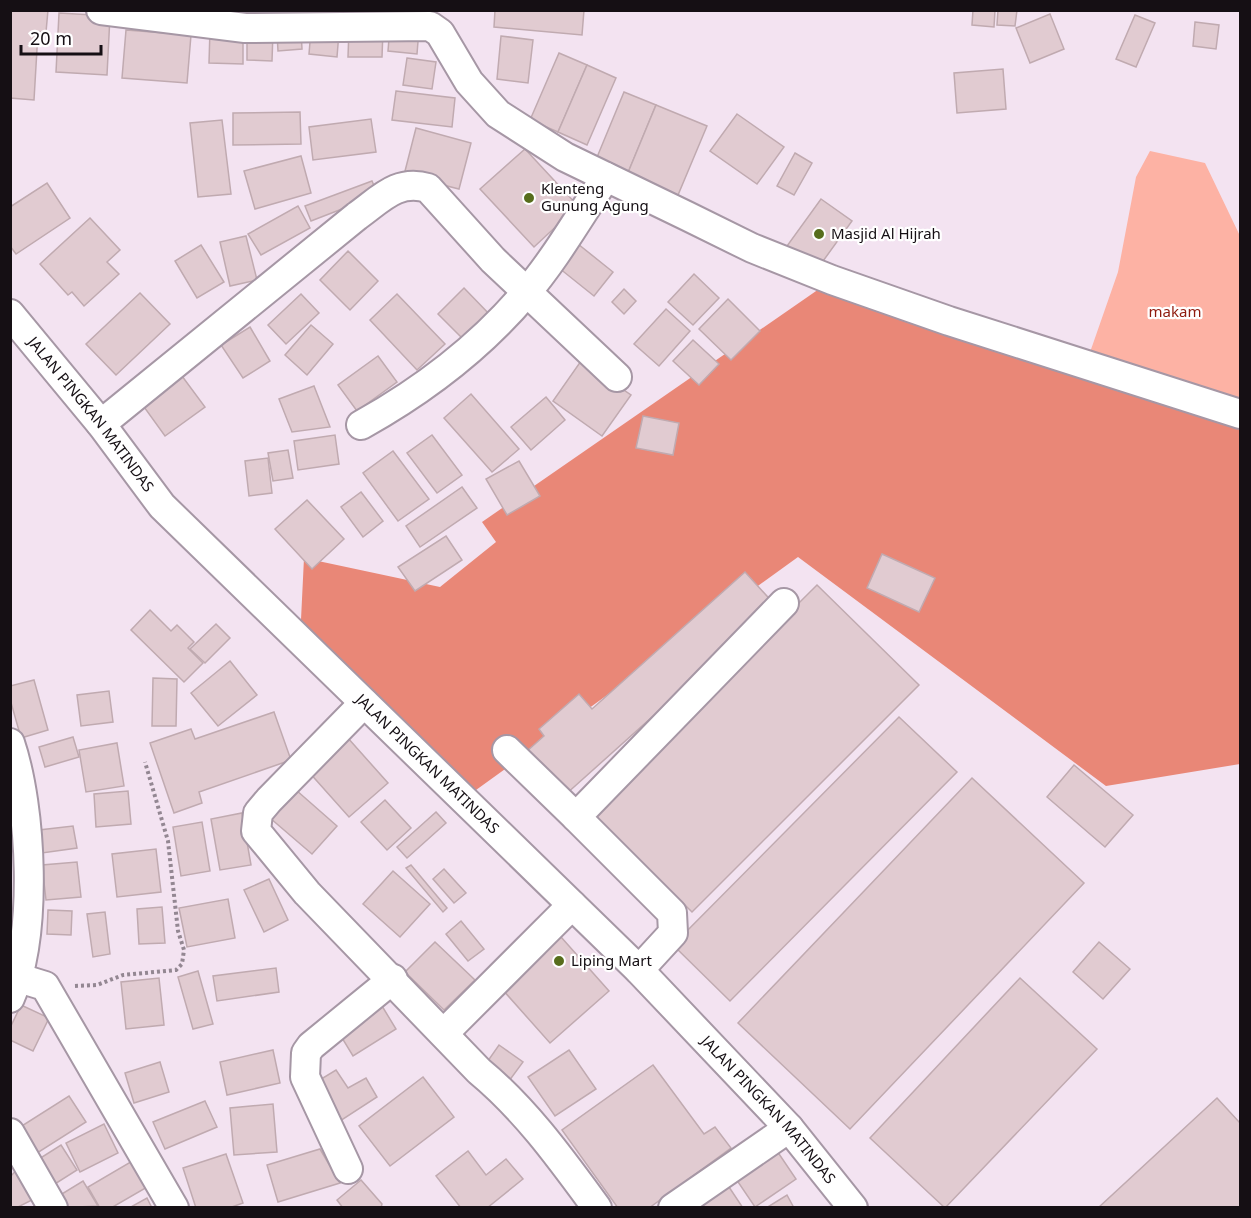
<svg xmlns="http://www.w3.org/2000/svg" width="1251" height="1218" font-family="'Noto Sans',sans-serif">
<rect width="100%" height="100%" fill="#f3e3f1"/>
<polygon fill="#fdb2a4" points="1150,151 1205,163 1240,236 1240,401 1088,358 1118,272 1136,177"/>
<polygon fill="#e98777" points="832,280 1240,426 1240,764 1106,786 798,557 476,790 300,640 304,558 440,587 496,542 482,522"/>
<g fill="#e1cbd1" stroke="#c0aab0" stroke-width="1.5">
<polygon points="10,10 48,10 46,32 38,32 34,100 10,98"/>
<polygon points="495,10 584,10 582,35 494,27"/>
<polygon points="973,10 995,10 994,27 972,25"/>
<polygon points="998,10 1017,10 1015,26 997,25"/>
<polygon points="59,13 110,16 107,75 56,72"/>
<polygon points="1050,14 1064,49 1030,63 1016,28"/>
<polygon points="1135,15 1155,23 1136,67 1116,59"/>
<polygon points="1195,22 1219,25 1216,49 1193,46"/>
<polygon points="390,26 419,29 417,54 388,51"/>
<polygon points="349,29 383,30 382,57 348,57"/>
<polygon points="126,30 191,35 187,83 122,78"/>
<polygon points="210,30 243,30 243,64 209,63"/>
<polygon points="311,30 339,32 337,57 309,54"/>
<polygon points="247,31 273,32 272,61 247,60"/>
<polygon points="301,31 302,49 278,51 277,33"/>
<polygon points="501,36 533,40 528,83 497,79"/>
<polygon points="559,53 587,65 558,132 530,120"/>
<polygon points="407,58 436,62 432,89 403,85"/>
<polygon points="587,65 616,78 587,145 558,132"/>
<polygon points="1003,69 1006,109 957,113 954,73"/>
<polygon points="396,91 455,98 452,127 392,120"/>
<polygon points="624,92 656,105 627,175 595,162"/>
<polygon points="656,105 707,126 678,195 627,175"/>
<polygon points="300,112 301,144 233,145 233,113"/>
<polygon points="737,114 784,147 757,184 710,151"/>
<polygon points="371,119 376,152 313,160 309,127"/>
<polygon points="222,120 231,194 198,197 190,123"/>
<polygon points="416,128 471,143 459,189 404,175"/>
<polygon points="525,149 578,206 534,247 480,189"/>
<polygon points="795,153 812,163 794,195 777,186"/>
<polygon points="301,156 311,193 255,209 244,171"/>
<polygon points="372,181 378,195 311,221 305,206"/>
<polygon points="47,183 70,218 16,254 10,246 10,207"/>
<polygon points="821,199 852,221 818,268 787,246"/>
<polygon points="298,206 310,228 261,255 248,234"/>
<polygon points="90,218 120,250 107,262 119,274 84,306 72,292 68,295 40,264"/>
<polygon points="246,236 257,280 230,286 220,242"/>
<polygon points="573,240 613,272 594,296 554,264"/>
<polygon points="201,245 224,282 197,298 175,261"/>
<polygon points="348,251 378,281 350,310 320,280"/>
<polygon points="694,274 719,298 693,325 668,302"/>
<polygon points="464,288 493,318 467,343 438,314"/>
<polygon points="624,289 636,301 624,314 612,302"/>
<polygon points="140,293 170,324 116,375 86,344"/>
<polygon points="301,294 319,313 286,344 268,325"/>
<polygon points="397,294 445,344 417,370 370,320"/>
<polygon points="728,299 760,331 731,360 699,329"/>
<polygon points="666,309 690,331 659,366 634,344"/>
<polygon points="311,325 333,344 307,375 285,355"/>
<polygon points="250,327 270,361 243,378 221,345"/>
<polygon points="693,340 719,364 699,385 673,361"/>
<polygon points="378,356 397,382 357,411 338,385"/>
<polygon points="581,361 631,395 602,436 553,401"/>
<polygon points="179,372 205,407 165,436 139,400"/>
<polygon points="314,386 330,427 292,432 279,399"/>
<polygon points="471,394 519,449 492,472 444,418"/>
<polygon points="546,397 565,420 531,450 511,427"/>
<polygon points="643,416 679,423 673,455 636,448"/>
<polygon points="335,435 339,464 298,470 294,441"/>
<polygon points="432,435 462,475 437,493 407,453"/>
<polygon points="288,450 293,478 273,481 268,453"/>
<polygon points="393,451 429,499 398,521 363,473"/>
<polygon points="268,458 272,493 249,496 245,461"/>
<polygon points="519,461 540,496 507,515 486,479"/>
<polygon points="462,487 477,508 420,547 406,526"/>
<polygon points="361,492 383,521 363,537 341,507"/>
<polygon points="307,500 344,539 312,569 275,529"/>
<polygon points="446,536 462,560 415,591 398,567"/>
<polygon points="882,554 935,578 919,612 867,588"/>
<polygon points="745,572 776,606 565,795 526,752 544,736 539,729 579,694 592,709"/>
<polygon points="817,585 919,685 692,912 590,811"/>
<polygon points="150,610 171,631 177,625 194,642 188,648 203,663 184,682 131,630"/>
<polygon points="216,624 230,638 205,663 190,649"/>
<polygon points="230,661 257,695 218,726 191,693"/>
<polygon points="153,678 177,679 176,726 152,726"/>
<polygon points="34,680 48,730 21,738 10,699 10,686"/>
<polygon points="109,691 113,722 81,726 77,695"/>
<polygon points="274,712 291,760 199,792 202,803 174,813 150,743 191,729 195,739"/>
<polygon points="899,717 957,772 730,1001 673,945"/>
<polygon points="73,737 79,757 45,767 39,747"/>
<polygon points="347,737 388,783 349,817 308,771"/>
<polygon points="117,743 124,786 86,792 79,750"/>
<polygon points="1074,765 1133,815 1105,847 1047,797"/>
<polygon points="972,778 1084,883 850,1129 738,1023"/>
<polygon points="296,790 337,826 312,854 270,818"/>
<polygon points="128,791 131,824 96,827 94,794"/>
<polygon points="385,800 411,828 387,850 361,822"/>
<polygon points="436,812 446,823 407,858 397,847"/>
<polygon points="242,813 251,865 220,870 211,819"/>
<polygon points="202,822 210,871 181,876 173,827"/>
<polygon points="73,826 77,848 42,853 39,830"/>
<polygon points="156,849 161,892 117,897 112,854"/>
<polygon points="77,862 81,897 46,900 42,865"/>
<polygon points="411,865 447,908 443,912 406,868"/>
<polygon points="444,869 466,893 454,903 433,879"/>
<polygon points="393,871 430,904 400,937 363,904"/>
<polygon points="269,879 288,920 264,932 244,890"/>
<polygon points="228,899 235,938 187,947 179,908"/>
<polygon points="162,907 165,943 139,944 137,909"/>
<polygon points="48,910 72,911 71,935 47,934"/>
<polygon points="105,912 110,954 93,957 87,914"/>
<polygon points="461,921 484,949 468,961 446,934"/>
<polygon points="561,937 609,991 550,1043 502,989"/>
<polygon points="435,942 475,980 444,1010 405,972"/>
<polygon points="1099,942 1130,969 1103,999 1073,972"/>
<polygon points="276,968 279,992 217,1001 213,976"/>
<polygon points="198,971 213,1024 193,1029 178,977"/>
<polygon points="159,978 164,1025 126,1029 121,982"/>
<polygon points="1020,978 1097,1049 945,1208 870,1138"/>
<polygon points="21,1005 49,1018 33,1051 10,1040 10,1028"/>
<polygon points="382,1006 396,1029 353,1056 339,1033"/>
<polygon points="499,1045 523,1062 509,1081 485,1065"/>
<polygon points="273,1050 280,1083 227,1095 220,1062"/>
<polygon points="569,1050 596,1089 555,1116 528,1077"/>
<polygon points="160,1062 169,1092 134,1103 125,1073"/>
<polygon points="653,1065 704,1134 715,1127 731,1148 649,1208 618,1208 562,1130"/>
<polygon points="336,1070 348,1088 366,1078 377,1097 337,1123 313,1084"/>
<polygon points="423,1077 454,1117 390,1166 359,1126"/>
<polygon points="69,1096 86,1122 34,1155 17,1129"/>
<polygon points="1217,1098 1240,1123 1240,1208 1098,1208"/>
<polygon points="205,1101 217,1127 165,1149 153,1122"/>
<polygon points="273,1104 277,1152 234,1155 230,1108"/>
<polygon points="104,1124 118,1153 80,1172 66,1143"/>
<polygon points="61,1145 77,1170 47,1189 31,1164"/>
<polygon points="775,1148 796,1179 755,1207 734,1176"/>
<polygon points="320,1149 340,1183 278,1202 267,1165"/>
<polygon points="468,1151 486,1175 506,1159 523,1179 487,1208 461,1208 436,1176"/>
<polygon points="226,1154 243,1203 229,1208 196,1208 183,1168"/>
<polygon points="134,1160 149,1186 111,1208 100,1208 88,1187"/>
<polygon points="22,1164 38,1197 16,1208 10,1208 10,1177"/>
<polygon points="361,1180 382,1204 381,1208 343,1208 337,1200"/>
<polygon points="83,1181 98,1206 57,1208 52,1200"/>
<polygon points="725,1181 743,1208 686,1208"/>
<polygon points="787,1195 794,1208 766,1208"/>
<polygon points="147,1198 152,1208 129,1208"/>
</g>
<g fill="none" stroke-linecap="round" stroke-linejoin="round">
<defs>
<g id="minor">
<polyline points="101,10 245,28 430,26 440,33 469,82 498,114 565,157 687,216 752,248 832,280 949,321 1240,414"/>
<path id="s1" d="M 10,314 L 101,424 L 162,506 L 639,970 L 789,1128 L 853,1208"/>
<path d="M 101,424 L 357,216 C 381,199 397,179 428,188 L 493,260 L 617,377"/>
<path d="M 361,425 C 422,391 479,348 525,294 C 554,261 581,214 606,177"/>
<path d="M 364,703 L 269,800 L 258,813 L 256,831 L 307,893 L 479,1071 C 526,1110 561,1159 597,1208"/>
<path d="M 10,743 C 32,808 38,936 10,998"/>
<polyline points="507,750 576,817"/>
<polyline points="639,970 673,933 672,913 576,817 784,603"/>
<polyline points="19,978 45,986 174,1208"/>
<polyline points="445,1032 572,905"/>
<polyline points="10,1133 53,1208"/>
<polyline points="348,1169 305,1077 306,1053 311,1046 393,979"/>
<polyline points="673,1208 789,1128"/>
</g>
</defs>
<use href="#minor" stroke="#a697a5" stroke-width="32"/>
<polyline stroke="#938792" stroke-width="4" stroke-dasharray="3 3" stroke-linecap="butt" points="75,986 97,985 123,975 176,970 182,964 184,950 178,931 168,841 145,762"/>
<use href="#minor" stroke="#fff" stroke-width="28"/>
</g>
<g fill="#576d1c" stroke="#fff" stroke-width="2">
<circle cx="529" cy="198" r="6"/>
<circle cx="819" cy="234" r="6"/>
<circle cx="559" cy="961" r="6"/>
</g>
<g text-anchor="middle" stroke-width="4.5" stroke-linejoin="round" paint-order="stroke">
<g font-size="15" fill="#150f14" stroke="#fff" text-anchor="start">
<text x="541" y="194">Klenteng<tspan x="541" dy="17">Gunung Agung</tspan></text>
<text x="831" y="239">Masjid Al Hijrah</text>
<text x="571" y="966">Liping Mart</text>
</g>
<g font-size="15" fill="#8f1b0e" stroke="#fff">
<text x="1175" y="317">makam</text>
</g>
<g font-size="15" fill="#150f14" stroke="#fff">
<text dy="5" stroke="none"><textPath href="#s1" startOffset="129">JALAN PINGKAN MATINDAS</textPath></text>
<text dy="5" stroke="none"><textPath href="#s1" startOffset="615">JALAN PINGKAN MATINDAS</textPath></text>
<text dy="5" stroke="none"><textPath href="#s1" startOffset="1101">JALAN PINGKAN MATINDAS</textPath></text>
</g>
</g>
<rect width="1251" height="1218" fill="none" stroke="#150f14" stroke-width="24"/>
<path d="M21 45v9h80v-9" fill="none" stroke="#150f14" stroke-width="3"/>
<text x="30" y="45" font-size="18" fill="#150f14" stroke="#ffffff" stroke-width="4.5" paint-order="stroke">20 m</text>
</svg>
